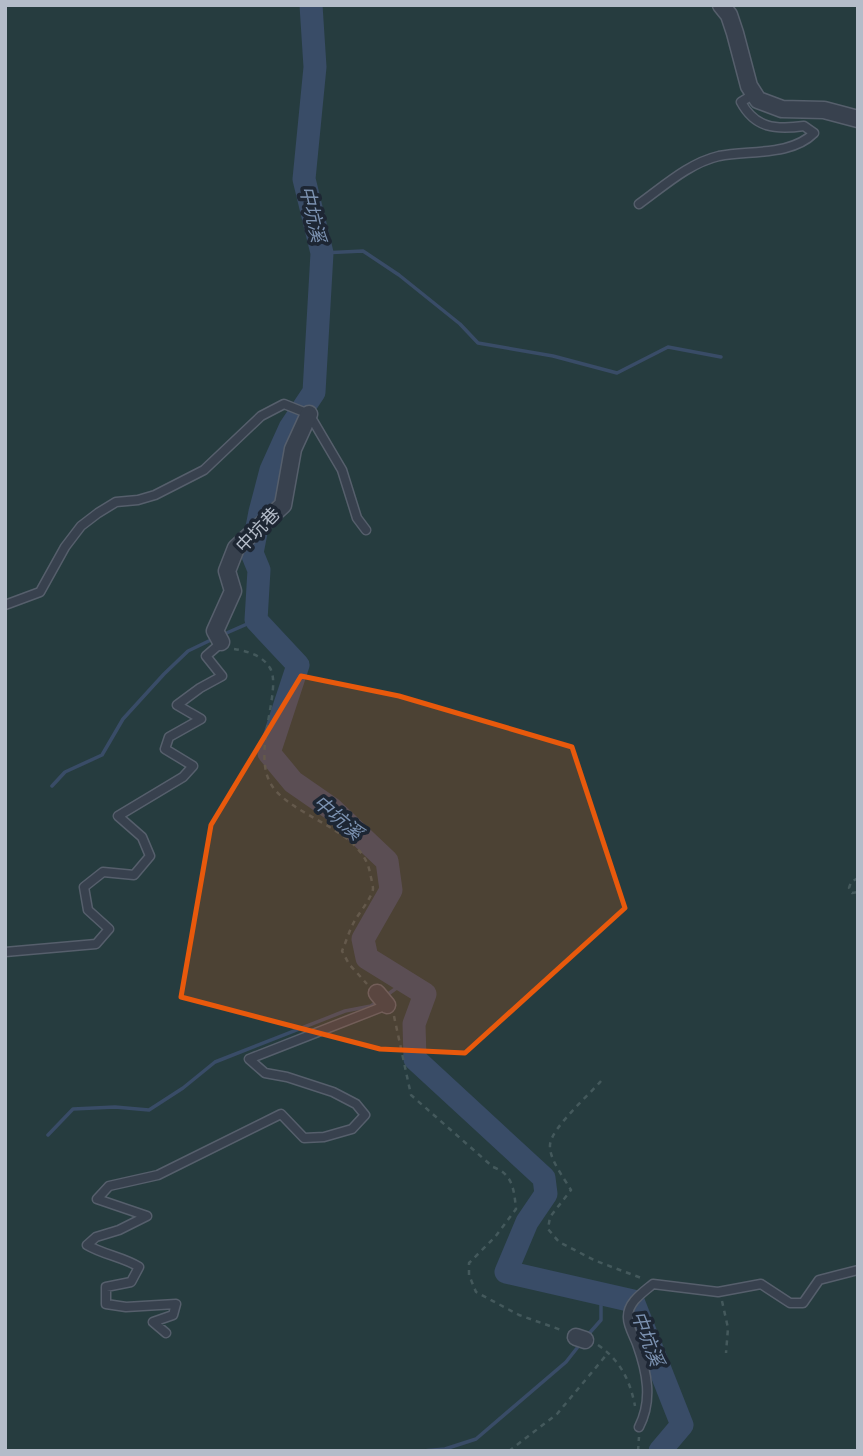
<svg xmlns="http://www.w3.org/2000/svg" width="863" height="1456" font-family="Manrope,'Noto Sans TC',sans-serif">
<rect width="100%" height="100%" fill="#242f3e"/>
<rect fill="#263c3f" x="5" y="5" width="853" height="1446"/>
<g fill="none" stroke-linecap="round" stroke-linejoin="round">
<g stroke="#394c67" stroke-width="3.5">
<polyline points="322,253 363,251 399,275 460,324 478,343 553,356 617,373 668,347 721,357"/>
<polyline points="222,635 256,620"/>
<polyline points="52,786 65,772 102,755 123,719 164,674 188,651 215,638"/>
<polyline points="384,997 405,982"/>
<polyline points="48,1135 73,1109 115,1107 149,1110 183,1088 215,1062 345,1011 371,1006 378,1001"/>
<polyline points="586,1337 601,1320 601,1295"/>
<polyline points="326,1451 327,1451"/>
<polyline points="423,1451 445,1449 476,1439 566,1362 581,1343"/>
</g>
<polyline stroke="#394c67" stroke-width="23" points="311,5 315,67 304,179 322,253 314,392 290,428 271,470 260,512 252,553 259,570 256,620 298,665 269,753 293,782 332,809 387,861 391,890 363,939 367,958 425,994 414,1024 415,1059 544,1178 546,1194 527,1222 506,1272 633,1301 682,1425 660,1451"/>
<defs>
<g id="service">
<path d="M 639,204 C 664,186 689,163 719,156 C 750,150 791,156 814,133 L 804,126 C 775,130 755,128 741,102 L 754,94"/>
<polyline points="5,605 40,592 65,547 81,526 98,513 116,502 138,500 155,495 204,470 261,416 284,404 309,414 342,470 357,518 366,530"/>
<polyline points="5,952 96,944 109,929 88,910 84,887 103,872 134,875 150,856 142,837 118,816 183,777 193,766 165,749 169,737 201,719 177,705 200,688 222,676 206,656 221,643"/>
<path d="M 166,1333 L 153,1322 L 173,1315 L 176,1304 L 126,1307 L 106,1304 L 106,1287 L 131,1282 L 139,1267 C 123,1257 104,1255 87,1245 L 96,1237 L 119,1230 L 147,1216 L 97,1199 L 109,1186 L 158,1175 L 281,1114 L 304,1138 L 324,1137 L 352,1129 L 365,1115 L 356,1104 L 333,1092 L 287,1077 L 265,1073 L 249,1059 L 387,1005"/>
<path d="M 639,1427 C 653,1400 647,1372 637,1344 C 634,1336 628,1326 628,1318 C 627,1303 642,1293 653,1284 L 718,1292 L 761,1284 L 790,1303 L 803,1303 L 819,1280 L 858,1270"/>
</g>
<g id="minor">
<polyline points="721,5 729,15 735,33 749,86 758,100 782,109 824,110 858,119"/>
<polyline points="221,642 215,631 233,591 227,571 236,548 283,505 293,449 309,414"/>
<polyline points="377,993 387,1005"/>
<polyline points="576,1337 585,1340"/>
</g>
</defs>
<use href="#service" stroke="#565f6c" stroke-width="11"/>
<use href="#minor" stroke="#565f6c" stroke-width="19"/>
<g stroke="#44595c" stroke-width="2.5" stroke-dasharray="5 5" stroke-linecap="butt">
<path d="M 234,649 C 247,651 262,655 270,668 C 282,688 255,745 268,778 C 282,816 362,826 370,873 C 371,878 373,885 373,889 C 371,899 359,913 354,922 C 349,931 346,942 342,951 L 349,964 L 367,984"/>
<polyline points="858,878 851,882 849,888 852,893 858,892"/>
<path d="M 394,1016 L 411,1095 L 493,1167 C 513,1174 514,1190 516,1209 L 495,1237 L 469,1263 L 469,1275 L 476,1292 L 519,1315 L 564,1331"/>
<path d="M 601,1081 C 590,1094 551,1128 550,1145 C 549,1159 564,1178 571,1190 L 550,1217 L 548,1229 L 559,1242 L 596,1261 L 644,1279"/>
<polyline points="722,1301 728,1328 726,1353"/>
<path d="M 598,1345 C 620,1360 630,1380 635,1406"/>
<polyline points="509,1451 557,1414 608,1353"/>
<polyline points="638,1451 639,1437"/>
</g>
<use href="#service" stroke="#38414e" stroke-width="8"/>
<use href="#minor" stroke="#38414e" stroke-width="16"/>
</g>
<path fill="#e8590c" fill-opacity="0.2" stroke="#e8590c" stroke-width="5" stroke-linejoin="round" d="M 301,676 L 399,696 L 572,747 L 625,908 L 465,1053 L 380,1049 L 181,997 L 211,825 Z"/>
<g text-anchor="middle" stroke-width="7" stroke-linejoin="round" paint-order="stroke">
<g font-size="18" fill="#b4bcc9" stroke="#1d2633">
<text transform="translate(258 530) rotate(-46)" y="6">中坑巷</text>
</g>
<g font-size="19" font-style="italic" fill="#7c92b1" stroke="#1d2633">
<text transform="translate(313 214) rotate(77)" y="7">中坑溪</text>
<text transform="translate(338 817) rotate(40)" y="7">中坑溪</text>
<text transform="translate(648 1338) rotate(69)" y="7">中坑溪</text>
</g>
</g>
<rect width="863" height="1456" fill="none" stroke="#b4bcc9" stroke-width="14"/>
</svg>
